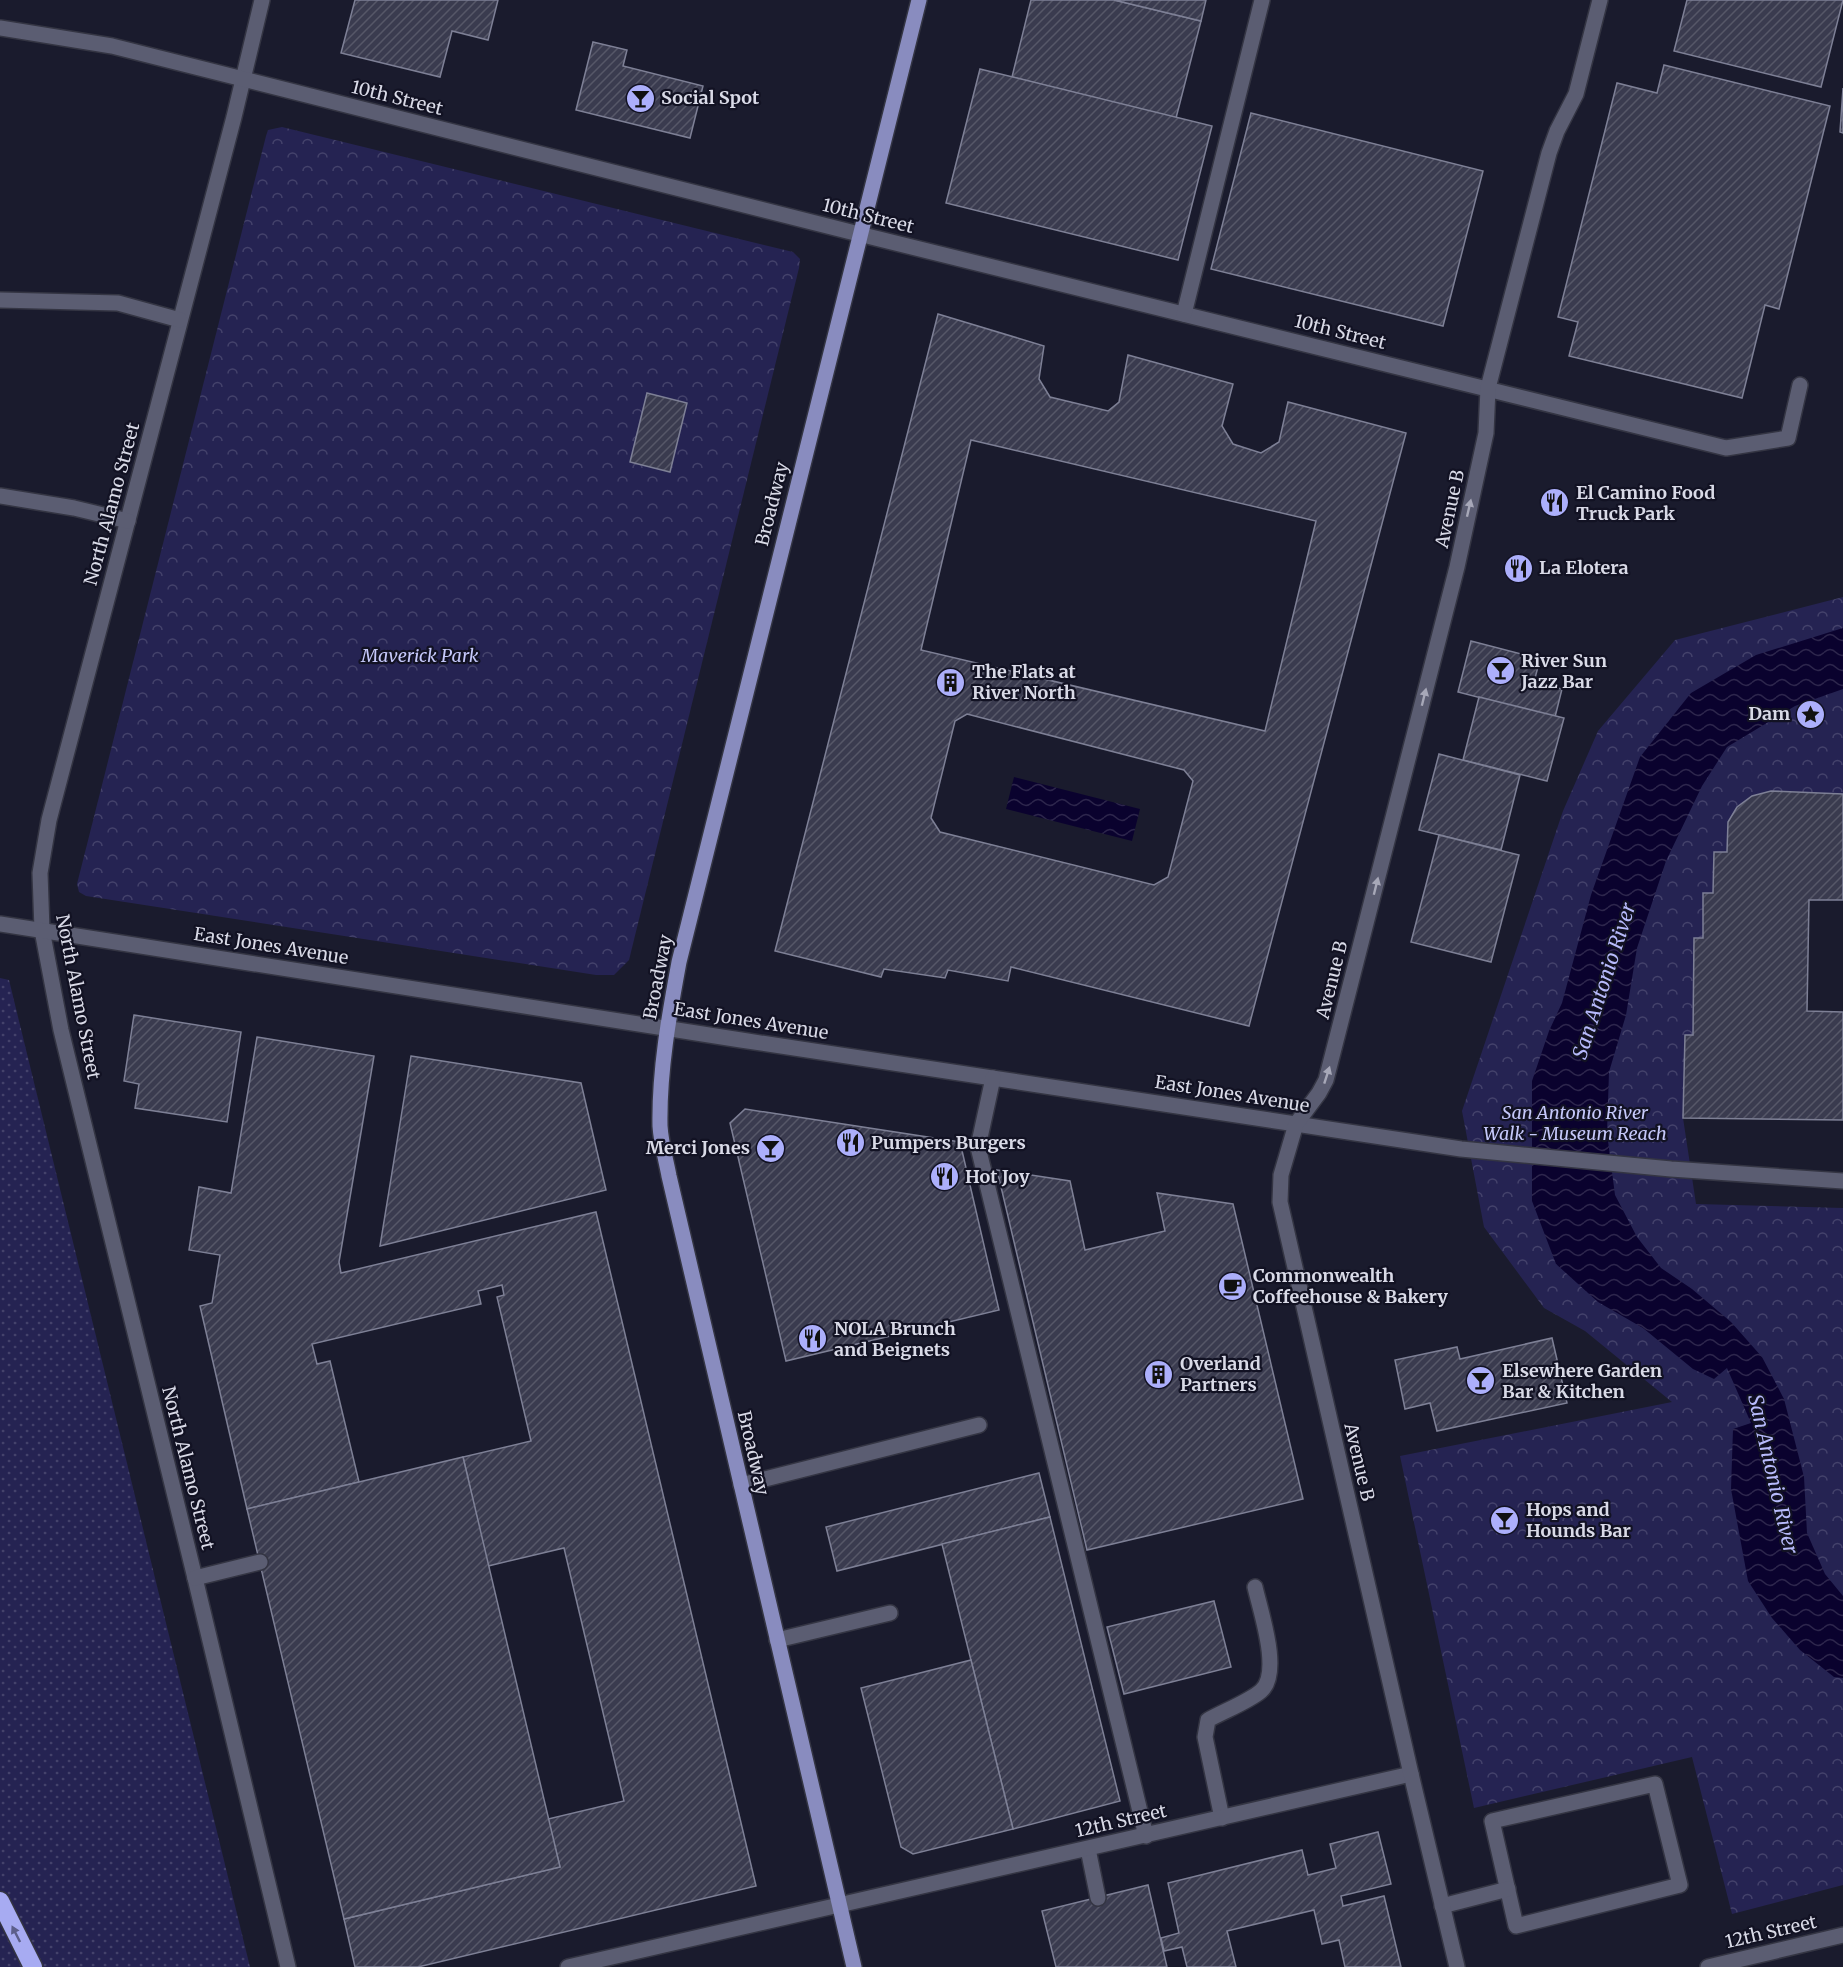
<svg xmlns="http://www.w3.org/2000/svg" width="1843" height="1967" font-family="Merriweather,serif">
<defs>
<pattern id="grass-dots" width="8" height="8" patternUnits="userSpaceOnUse" patternTransform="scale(1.5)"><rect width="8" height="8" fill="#252352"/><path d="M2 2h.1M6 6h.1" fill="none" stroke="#44426b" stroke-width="1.8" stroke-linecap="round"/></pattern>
<pattern id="park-crowns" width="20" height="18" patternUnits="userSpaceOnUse" patternTransform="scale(1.5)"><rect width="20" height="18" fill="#252352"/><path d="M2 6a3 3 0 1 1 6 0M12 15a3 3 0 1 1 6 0" fill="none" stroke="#44426b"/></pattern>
<pattern id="water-waves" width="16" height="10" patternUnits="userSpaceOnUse" patternTransform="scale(1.5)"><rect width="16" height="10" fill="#0a022e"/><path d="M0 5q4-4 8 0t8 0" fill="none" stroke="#2d264c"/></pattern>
<pattern id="building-hatch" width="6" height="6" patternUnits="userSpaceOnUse" patternTransform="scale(1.5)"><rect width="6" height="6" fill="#3a3b4f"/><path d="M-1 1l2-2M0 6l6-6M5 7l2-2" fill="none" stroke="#565768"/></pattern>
</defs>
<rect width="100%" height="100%" fill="#1a1b2d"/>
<polygon fill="url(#grass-dots)" points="0,978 9,980 250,1967 0,1967"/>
<g fill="url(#park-crowns)">
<polygon points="282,127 793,252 800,259 799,268 629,960 614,975 596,975 86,896 79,892 77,884 266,136 268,130"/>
<polygon points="1843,597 1843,794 1771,791 1752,796 1737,807 1727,852 1714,852 1713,893 1703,894 1703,938 1694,939 1693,1035 1685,1035 1683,1118 1696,1204 1843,1208 1843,1885 1732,1914 1692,1757 1474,1808 1400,1456 1672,1402 1585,1331 1544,1308 1484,1227 1462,1111 1563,811 1598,731 1675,640"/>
</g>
<g fill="url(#water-waves)">
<polygon points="1843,628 1843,689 1795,706 1727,747 1702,786 1666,861 1637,948 1626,1015 1609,1072 1607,1133 1615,1195 1637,1237 1661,1268 1692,1289 1731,1322 1762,1357 1784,1399 1804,1477 1807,1533 1825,1574 1843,1596 1843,1678 1834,1677 1800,1650 1772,1618 1748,1581 1731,1489 1733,1429 1751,1423 1727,1368 1714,1379 1693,1369 1643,1328 1598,1302 1556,1264 1532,1201 1532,1081 1549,1031 1562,1003 1591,895 1640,757 1691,693 1756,655"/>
<polygon points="1014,777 1140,809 1132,841 1006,809"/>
</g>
<g fill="url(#building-hatch)" stroke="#7e8096" stroke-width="1.5" fill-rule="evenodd">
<polygon points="355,0 498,0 488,40 452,31 440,77 341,53"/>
<polygon points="1031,0 1114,0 1201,21 1176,118 1012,77"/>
<polygon points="1114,0 1206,0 1201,21"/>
<polygon points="1687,0 1843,0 1821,87 1674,51"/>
<polygon points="593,42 627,50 623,66 703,86 690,138 576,110"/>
<polygon points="1664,65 1830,106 1779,309 1765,305 1742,398 1569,356 1578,322 1558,317 1617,83 1657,93"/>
<polygon points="980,69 1212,126 1178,260 946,203"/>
<polygon points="1843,88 1843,133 1840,132"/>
<polygon points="1251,113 1483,171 1443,326 1211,269"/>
<path d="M 938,314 L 1044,346 L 1039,379 L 1050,397 L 1108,411 L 1119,402 L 1128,355 L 1233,384 L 1222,426 L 1233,444 L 1261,453 L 1279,442 L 1288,402 L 1406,433 L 1249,1026 L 1011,967 L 1008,981 L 948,970 L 945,978 L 884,969 L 881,977 L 775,951 ZM 971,440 L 1316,521 L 1265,731 L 921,650 ZM 967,714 L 1184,770 L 1193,781 L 1168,877 L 1154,885 L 940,832 L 931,818 L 955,721 Z"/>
<polygon points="647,393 687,403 670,472 630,462"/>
<polygon points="1471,641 1540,659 1534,682 1562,689 1555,717 1458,692"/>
<polygon points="1479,697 1564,718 1547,781 1463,760"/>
<polygon points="1439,754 1520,775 1501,850 1419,830"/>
<polygon points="1771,791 1843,794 1843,900 1809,900 1807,1011 1843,1012 1843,1120 1683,1118 1685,1035 1693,1035 1694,938 1703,938 1703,893 1713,893 1714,852 1727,852 1728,822 1737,807 1752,796"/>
<polygon points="1439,835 1519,855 1491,962 1411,942"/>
<polygon points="134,1015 241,1032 227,1122 135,1108 139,1084 124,1081"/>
<polygon points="257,1037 374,1056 339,1262 341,1273 596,1212 756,1886 418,1967 355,1967 344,1919 560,1867 548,1819 624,1801 564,1548 488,1566 463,1457 531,1441 497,1297 504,1295 502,1285 478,1291 481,1304 312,1344 317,1364 330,1361 359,1482 247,1509 200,1306 212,1303 220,1255 189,1250 199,1187 231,1193"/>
<polygon points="411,1056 581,1083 606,1190 380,1246"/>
<polygon points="745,1109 960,1142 999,1310 786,1361 730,1123"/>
<polygon points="997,1170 1070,1181 1085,1250 1165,1231 1157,1193 1233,1204 1303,1499 1087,1550"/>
<polygon points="1552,1338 1567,1403 1437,1431 1430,1403 1405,1409 1395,1360 1457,1347 1460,1359"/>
<polygon points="463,1457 560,1867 344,1919 247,1509"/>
<polygon points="1039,1473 1050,1517 837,1571 826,1527"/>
<polygon points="1050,1517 1120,1801 1013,1829 942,1544"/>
<polygon points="1214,1601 1231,1667 1124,1694 1107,1627"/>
<polygon points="971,1660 1013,1829 913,1854 901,1847 861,1688"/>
<polygon points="1378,1832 1391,1884 1341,1896 1343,1906 1384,1896 1401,1967 1345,1967 1339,1940 1322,1944 1314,1910 1227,1931 1236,1967 1187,1967 1182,1947 1164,1951 1161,1938 1179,1933 1168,1883 1302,1850 1308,1875 1336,1868 1330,1844"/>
<polygon points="1148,1885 1167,1967 1056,1967 1042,1911"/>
</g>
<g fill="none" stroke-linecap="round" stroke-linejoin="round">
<defs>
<g id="minor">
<polyline points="262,0 234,117 49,820 40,873 42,930 61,1030 195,1578 288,1967"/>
<polyline points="0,28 112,46 859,234 1726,448 1788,438 1800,385"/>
<polyline points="0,300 118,303 180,320"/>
<polyline points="1184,314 1262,0"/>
<polyline points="0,496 74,508 128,521"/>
<polyline points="0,924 741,1040 1461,1149 1671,1169 1843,1181"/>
<polyline points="993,1078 978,1147 1146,1836"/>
<polyline points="741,1485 979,1425"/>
<polyline points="195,1578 260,1562"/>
<polyline points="777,1640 890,1613"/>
<polygon points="1655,1784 1680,1885 1516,1926 1492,1821"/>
<path d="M 1222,1818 L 1205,1737 L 1208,1720 C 1224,1711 1248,1702 1261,1691 C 1282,1673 1260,1610 1255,1587"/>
<polyline points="1088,1849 1098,1898"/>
<polyline points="1442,1906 1508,1889"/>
<polyline points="568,1967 1411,1774"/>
<polyline points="1457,1967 1411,1774 1280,1202 1281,1175 1296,1124 1319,1093 1326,1080 1457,567 1486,433 1488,388 1549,153 1557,131 1576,94 1600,0"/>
<polyline points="1708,1967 1843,1935"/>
</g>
<path id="major" d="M 854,1967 L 669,1176 C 666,1160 661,1143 660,1126 C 659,1071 669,1016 679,962 L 919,0"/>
<polyline id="highway" points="0,1901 33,1967"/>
</defs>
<use href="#minor" stroke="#343543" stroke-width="18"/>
<use href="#major" stroke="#343543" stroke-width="18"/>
<use href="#highway" stroke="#343543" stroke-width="21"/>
<use href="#minor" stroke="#5b5d72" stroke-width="15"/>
<use href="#major" stroke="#898cbf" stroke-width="15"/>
<use href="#highway" stroke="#a7abf2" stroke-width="18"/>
</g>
<defs><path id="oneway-solid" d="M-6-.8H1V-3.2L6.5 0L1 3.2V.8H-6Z" transform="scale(1.5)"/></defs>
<g fill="#a7a8b8">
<use href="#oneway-solid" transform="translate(1469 508) rotate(-77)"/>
<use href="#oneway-solid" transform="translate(1424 697) rotate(-76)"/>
<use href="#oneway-solid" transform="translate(1376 886) rotate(-76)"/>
<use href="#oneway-solid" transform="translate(1327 1075) rotate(-72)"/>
</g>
<use fill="#5c5e8a" href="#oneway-solid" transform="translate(16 1934) rotate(-117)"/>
<defs>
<symbol id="bar-disc" viewBox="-11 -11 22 22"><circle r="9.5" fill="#acaffb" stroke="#121223"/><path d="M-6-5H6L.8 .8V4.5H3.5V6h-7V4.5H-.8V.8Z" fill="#111"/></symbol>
<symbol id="restaurant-disc" viewBox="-11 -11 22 22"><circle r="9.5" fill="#acaffb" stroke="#121223"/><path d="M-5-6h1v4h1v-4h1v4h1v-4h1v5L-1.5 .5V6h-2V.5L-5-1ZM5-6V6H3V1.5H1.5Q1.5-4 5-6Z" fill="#111"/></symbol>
<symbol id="building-disc" viewBox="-11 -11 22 22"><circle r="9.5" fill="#acaffb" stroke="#121223"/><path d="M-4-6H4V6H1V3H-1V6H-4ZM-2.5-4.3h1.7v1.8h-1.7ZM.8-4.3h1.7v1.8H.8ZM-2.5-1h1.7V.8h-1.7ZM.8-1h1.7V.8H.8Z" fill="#111"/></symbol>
<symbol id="sight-disc" viewBox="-11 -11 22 22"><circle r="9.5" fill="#acaffb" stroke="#121223"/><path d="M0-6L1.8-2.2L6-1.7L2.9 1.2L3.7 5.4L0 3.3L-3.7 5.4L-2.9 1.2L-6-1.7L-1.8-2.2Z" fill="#111"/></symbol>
<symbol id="cafe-disc" viewBox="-11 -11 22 22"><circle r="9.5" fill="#acaffb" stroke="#121223"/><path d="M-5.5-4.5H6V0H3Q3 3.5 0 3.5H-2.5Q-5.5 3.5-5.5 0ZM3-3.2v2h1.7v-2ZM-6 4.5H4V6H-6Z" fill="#111"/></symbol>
</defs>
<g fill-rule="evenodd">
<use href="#bar-disc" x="624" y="82" width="33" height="33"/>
<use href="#restaurant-disc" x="1538" y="486" width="33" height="33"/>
<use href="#restaurant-disc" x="1502" y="552" width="33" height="33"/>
<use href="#bar-disc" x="1484" y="654" width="33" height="33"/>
<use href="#building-disc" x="934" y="666" width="33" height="33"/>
<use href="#sight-disc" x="1794" y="698" width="33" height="33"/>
<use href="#restaurant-disc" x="834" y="1126" width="33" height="33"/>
<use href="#bar-disc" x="754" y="1132" width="33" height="33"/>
<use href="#restaurant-disc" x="928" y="1160" width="33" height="33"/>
<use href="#cafe-disc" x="1216" y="1270" width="33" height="33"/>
<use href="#restaurant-disc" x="796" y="1322" width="33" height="33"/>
<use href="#building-disc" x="1142" y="1358" width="33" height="33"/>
<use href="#bar-disc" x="1464" y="1364" width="33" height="33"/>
<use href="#bar-disc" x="1488" y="1504" width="33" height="33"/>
</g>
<g text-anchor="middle" stroke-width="4.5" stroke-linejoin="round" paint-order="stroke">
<g font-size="18" fill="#d9dae7" stroke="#121223">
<text transform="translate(397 98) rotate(14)" y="6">10th Street</text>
<text transform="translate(868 216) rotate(14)" y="6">10th Street</text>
<text transform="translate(1340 332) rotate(14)" y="6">10th Street</text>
<text transform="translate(112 504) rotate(-75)" y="6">North Alamo Street</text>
<text transform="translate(772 504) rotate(-76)" y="6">Broadway</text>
<text transform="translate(1450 509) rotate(-78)" y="6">Avenue B</text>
<text transform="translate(271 946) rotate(9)" y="6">East Jones Avenue</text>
<text transform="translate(658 977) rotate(-79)" y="6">Broadway</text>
<text transform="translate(1332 980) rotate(-76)" y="6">Avenue B</text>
<text transform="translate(78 997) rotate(79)" y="6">North Alamo Street</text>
<text transform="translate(751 1021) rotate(9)" y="6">East Jones Avenue</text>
<text transform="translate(1232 1094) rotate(9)" y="6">East Jones Avenue</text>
<text transform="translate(753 1453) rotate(77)" y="6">Broadway</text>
<text transform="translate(1359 1462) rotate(77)" y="6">Avenue B</text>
<text transform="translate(188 1468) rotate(76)" y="6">North Alamo Street</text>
<text transform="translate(1121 1821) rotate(-13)" y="6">12th Street</text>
<text transform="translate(1771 1932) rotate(-13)" y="6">12th Street</text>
</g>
<g font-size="18" font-weight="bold" fill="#d9dae7" stroke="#121223" text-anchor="start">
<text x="661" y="104">Social Spot</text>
<text x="1576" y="499">El Camino Food<tspan x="1576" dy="21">Truck Park</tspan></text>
<text x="1539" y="574">La Elotera</text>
<text x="1521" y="667">River Sun<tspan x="1521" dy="21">Jazz Bar</tspan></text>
<text x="972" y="678">The Flats at<tspan x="972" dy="21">River North</tspan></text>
<text x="1790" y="720" text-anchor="end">Dam</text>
<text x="871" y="1149">Pumpers Burgers</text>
<text x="750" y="1154" text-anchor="end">Merci Jones</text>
<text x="965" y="1183">Hot Joy</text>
<text x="1253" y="1282">Commonwealth<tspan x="1253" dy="21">Coffeehouse &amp; Bakery</tspan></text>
<text x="834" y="1335">NOLA Brunch<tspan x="834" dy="21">and Beignets</tspan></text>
<text x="1180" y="1370">Overland<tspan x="1180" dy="21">Partners</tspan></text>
<text x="1502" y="1377">Elsewhere Garden<tspan x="1502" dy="21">Bar &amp; Kitchen</tspan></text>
<text x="1526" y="1516">Hops and<tspan x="1526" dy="21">Hounds Bar</tspan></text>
</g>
<g font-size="18" font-style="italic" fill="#c5c8fa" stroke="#121223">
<text x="420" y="662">Maverick Park</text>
<text x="1575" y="1119">San Antonio River<tspan x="1575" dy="21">Walk - Museum Reach</tspan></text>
</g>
<g font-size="20" font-style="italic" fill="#b7bafb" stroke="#121223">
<text transform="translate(1604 981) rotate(-72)" y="7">San Antonio River</text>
<text transform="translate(1773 1474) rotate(77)" y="7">San Antonio River</text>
</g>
</g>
</svg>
